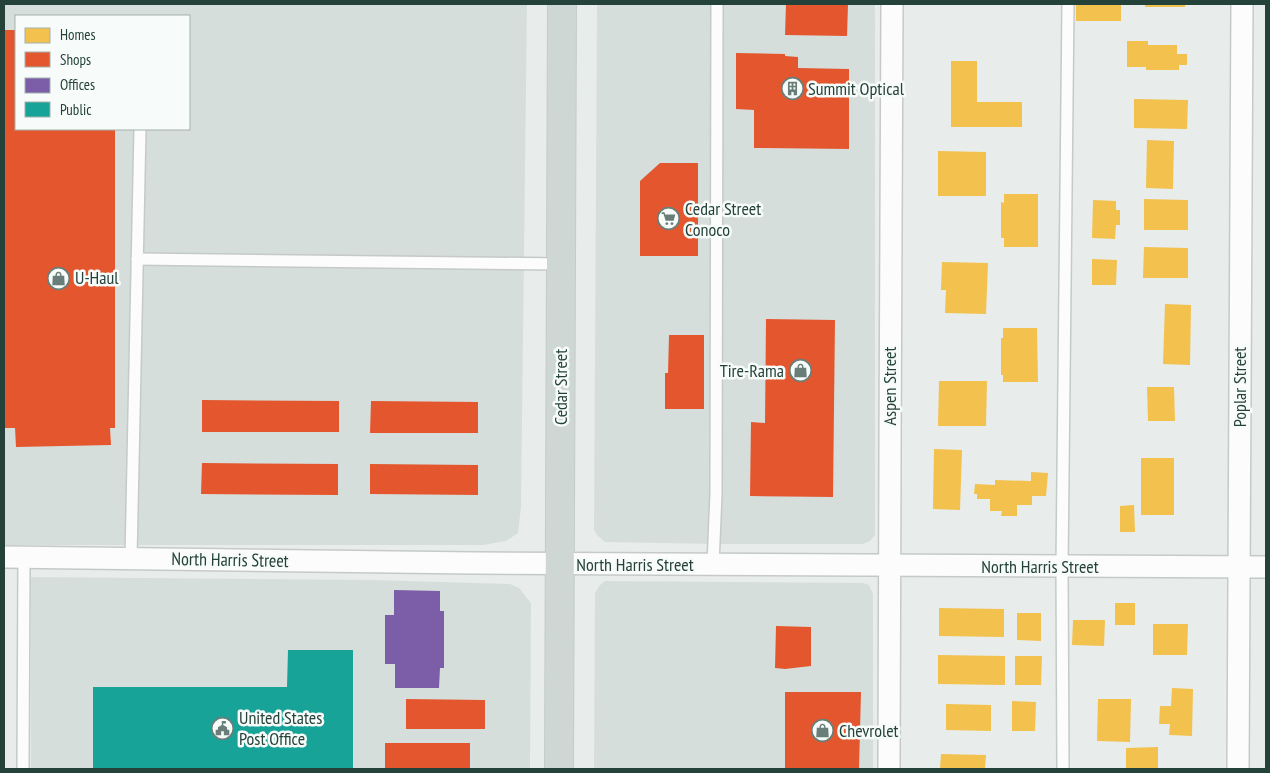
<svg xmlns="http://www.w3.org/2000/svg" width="1270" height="773" font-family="'PT Sans Narrow',sans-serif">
<rect width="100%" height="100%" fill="#e8edeb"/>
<g fill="#d6dedb" fill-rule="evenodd">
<path d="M 4,4 L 527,4 L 521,507 L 518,533 L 506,541 L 483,545 L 4,545 ZM 16,16 L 189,16 L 189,129 L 16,129 Z"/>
<polygon points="597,4 875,4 875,535 870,541 863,544 714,544 605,542 598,536 594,530"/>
<polygon points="31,577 374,580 510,584 519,588 531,603 530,769 31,769"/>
<polygon points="605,581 863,583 869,585 873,594 873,769 594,769 595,593 599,586"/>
</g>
<g fill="#f2c14e">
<rect x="1076" y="4" width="45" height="17"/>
<rect x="1145" y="4" width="40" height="3"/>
<polygon points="1127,41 1148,41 1148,45 1177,45 1177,54 1187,54 1187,65 1179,65 1179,70 1146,70 1146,67 1127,67"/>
<polygon points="951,61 977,61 977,102 1022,102 1022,127 951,127"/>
<polygon points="1134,99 1188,100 1187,129 1134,128"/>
<polygon points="1147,140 1174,141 1173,189 1146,188"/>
<polygon points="938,151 986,152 986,196 938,196"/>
<polygon points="1004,194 1038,194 1038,247 1004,247 1004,238 1001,238 1001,202 1004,203"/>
<polygon points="1144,199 1188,200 1188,230 1144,230"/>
<polygon points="1093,200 1116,201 1116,210 1120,210 1120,225 1116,225 1115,239 1092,238"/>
<polygon points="1144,247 1188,248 1188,278 1143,278"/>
<polygon points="1092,259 1117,260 1116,285 1092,285"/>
<polygon points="942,262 988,263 986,314 945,313 946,290 941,290"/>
<polygon points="1165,304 1191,305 1190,365 1163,364"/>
<polygon points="1003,328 1037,328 1038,382 1003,382 1003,375 1001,375 1001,338 1003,338"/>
<polygon points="939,381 987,381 986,426 938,426"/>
<polygon points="1147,387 1174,387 1175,421 1148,421"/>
<polygon points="934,449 962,450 960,510 933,509"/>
<rect x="1141" y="458" width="33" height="57"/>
<polygon points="1031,472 1048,473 1046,496 1032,496 1032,505 1017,505 1017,516 1001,516 1002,511 990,511 990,499 977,499 977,494 974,494 975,484 995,485 995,480 1031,481"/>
<polygon points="1134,505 1135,532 1120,532 1120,506"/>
<rect x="1115" y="603" width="20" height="22"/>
<polygon points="939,608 1004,609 1004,637 939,636"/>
<polygon points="1017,613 1041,613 1041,641 1017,640"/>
<polygon points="1073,620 1105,620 1104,646 1072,645"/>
<polygon points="1153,624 1188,624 1187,655 1153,655"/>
<polygon points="938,655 1005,656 1005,685 938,684"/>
<polygon points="1015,656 1042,656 1041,685 1015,685"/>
<polygon points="1172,688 1193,689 1192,736 1169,735 1170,724 1159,724 1160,706 1171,706"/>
<polygon points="1098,699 1131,699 1130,742 1097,741"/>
<polygon points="1012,701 1036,702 1035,731 1012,731"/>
<polygon points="946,704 991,705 991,731 946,730"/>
<polygon points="1158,747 1158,769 1126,769 1126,748"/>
<polygon points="941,754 986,755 985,769 940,769"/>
</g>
<g fill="#e4572e">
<polygon points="786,4 848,4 847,36 785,35"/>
<polygon points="4,30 16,30 16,129 115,129 115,428 110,428 111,445 16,447 15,428 4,428"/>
<polygon points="736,53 785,54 785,56 798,57 798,68 849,69 849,149 754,148 754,110 736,109"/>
<polygon points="660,163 698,163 698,256 640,256 640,181"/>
<polygon points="766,319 835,320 833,497 750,496 751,422 765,423"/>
<polygon points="669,335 704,335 704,409 665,409 665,373 668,373"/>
<polygon points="202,400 339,401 339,432 202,432"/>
<polygon points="371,401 478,402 478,433 370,433"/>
<polygon points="202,463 338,464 338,495 201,494"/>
<polygon points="370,464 478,465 478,495 370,494"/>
<polygon points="776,626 811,627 811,666 785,669 775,668"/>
<polygon points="785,692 861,692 859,769 785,769"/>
<polygon points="406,699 485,700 485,729 406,729"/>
<rect x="385" y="743" width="85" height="26"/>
</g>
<polygon fill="#7b5ea7" points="394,590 440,591 440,611 444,611 444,668 440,668 439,688 395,688 395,664 385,664 385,615 394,615"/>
<polygon fill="#17a398" points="288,650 353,650 353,769 93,769 93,687 287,687"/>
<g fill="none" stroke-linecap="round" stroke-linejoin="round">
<defs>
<g id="service">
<polyline points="137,259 561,264"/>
<polyline points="131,558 140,129"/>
<polyline points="713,565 716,493 717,4"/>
<polyline points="23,769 24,557"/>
<polyline points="1063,769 1062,567 1068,4"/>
</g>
<g id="minor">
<polyline points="4,557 474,563 1266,567"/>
<path d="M 889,769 C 891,514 889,259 892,4"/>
<polyline points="1238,769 1242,4"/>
</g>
<polyline id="primary" points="559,769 562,4"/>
</defs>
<use href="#service" stroke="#c5cac8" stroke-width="14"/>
<use href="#minor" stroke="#c5cac8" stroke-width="24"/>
<use href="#primary" stroke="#c3ccc9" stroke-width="30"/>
<use href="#service" stroke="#fcfcfc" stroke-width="11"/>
<use href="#minor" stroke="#fcfcfc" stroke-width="21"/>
<use href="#primary" stroke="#cfd7d5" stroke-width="28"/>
</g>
<defs>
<symbol id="building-ring" viewBox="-11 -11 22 22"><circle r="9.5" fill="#f7fbf9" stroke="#697e78" stroke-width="1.5"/><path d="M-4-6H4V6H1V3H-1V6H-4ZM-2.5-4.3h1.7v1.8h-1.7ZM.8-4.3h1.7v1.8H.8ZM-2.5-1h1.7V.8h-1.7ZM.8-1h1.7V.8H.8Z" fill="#697e78"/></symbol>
<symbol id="supermarket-ring" viewBox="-11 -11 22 22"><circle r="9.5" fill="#f7fbf9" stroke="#697e78" stroke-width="1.5"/><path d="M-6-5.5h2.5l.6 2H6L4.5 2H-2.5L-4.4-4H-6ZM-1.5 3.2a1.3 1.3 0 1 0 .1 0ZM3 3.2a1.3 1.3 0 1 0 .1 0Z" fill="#697e78"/></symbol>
<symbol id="shop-ring" viewBox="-11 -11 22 22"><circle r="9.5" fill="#f7fbf9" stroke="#697e78" stroke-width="1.5"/><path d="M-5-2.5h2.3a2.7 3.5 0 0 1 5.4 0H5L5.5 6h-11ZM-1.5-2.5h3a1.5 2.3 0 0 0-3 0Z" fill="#697e78"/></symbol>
<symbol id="civic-ring" viewBox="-11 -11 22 22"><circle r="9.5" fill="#f7fbf9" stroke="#697e78" stroke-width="1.5"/><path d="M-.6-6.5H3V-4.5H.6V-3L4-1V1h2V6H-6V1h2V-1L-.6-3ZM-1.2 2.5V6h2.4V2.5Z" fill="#697e78"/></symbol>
</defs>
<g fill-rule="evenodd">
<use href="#building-ring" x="780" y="76" width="25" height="25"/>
<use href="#supermarket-ring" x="656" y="206" width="25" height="25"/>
<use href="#shop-ring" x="46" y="266" width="25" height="25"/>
<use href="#shop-ring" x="788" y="358" width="25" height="25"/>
<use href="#civic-ring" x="210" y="716" width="25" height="25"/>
<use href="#shop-ring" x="810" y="718" width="25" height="25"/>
</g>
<g text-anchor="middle" stroke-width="5" stroke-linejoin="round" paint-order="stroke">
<g font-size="18" fill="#24423a" stroke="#f7fbf9" text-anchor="start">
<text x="808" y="95">Summit Optical</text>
<text x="685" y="215">Cedar Street<tspan x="685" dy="21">Conoco</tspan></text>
<text x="75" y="284">U-Haul</text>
<text x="784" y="377" text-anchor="end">Tire-Rama</text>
<text x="239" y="724">United States<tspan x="239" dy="21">Post Office</tspan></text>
<text x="839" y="737">Chevrolet</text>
</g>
<g font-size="18" fill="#24423a" stroke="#f7fbf9">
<text transform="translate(890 386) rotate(-90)" y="6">Aspen Street</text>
<text transform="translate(561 387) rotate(-90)" y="6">Cedar Street</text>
<text transform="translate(1240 387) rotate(-90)" y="6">Poplar Street</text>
<text transform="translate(230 560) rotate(1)" y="6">North Harris Street</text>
<text x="635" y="571">North Harris Street</text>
<text x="1040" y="573">North Harris Street</text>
</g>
</g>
<rect width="1270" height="773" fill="none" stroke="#24423a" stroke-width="10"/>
<rect x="15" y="15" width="175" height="115" fill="#f7fbf9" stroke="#a3b1ad"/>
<rect x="25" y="28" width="25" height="15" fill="#f2c14e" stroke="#a3b1ad"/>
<text x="60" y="40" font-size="15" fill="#24423a">Homes</text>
<rect x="25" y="52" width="25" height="15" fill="#e4572e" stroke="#a3b1ad"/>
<text x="60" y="65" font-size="15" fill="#24423a">Shops</text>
<rect x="25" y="78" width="25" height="15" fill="#7b5ea7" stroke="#a3b1ad"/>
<text x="60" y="90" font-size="15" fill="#24423a">Offices</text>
<rect x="25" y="102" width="25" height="15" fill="#17a398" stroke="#a3b1ad"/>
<text x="60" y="115" font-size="15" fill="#24423a">Public</text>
</svg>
